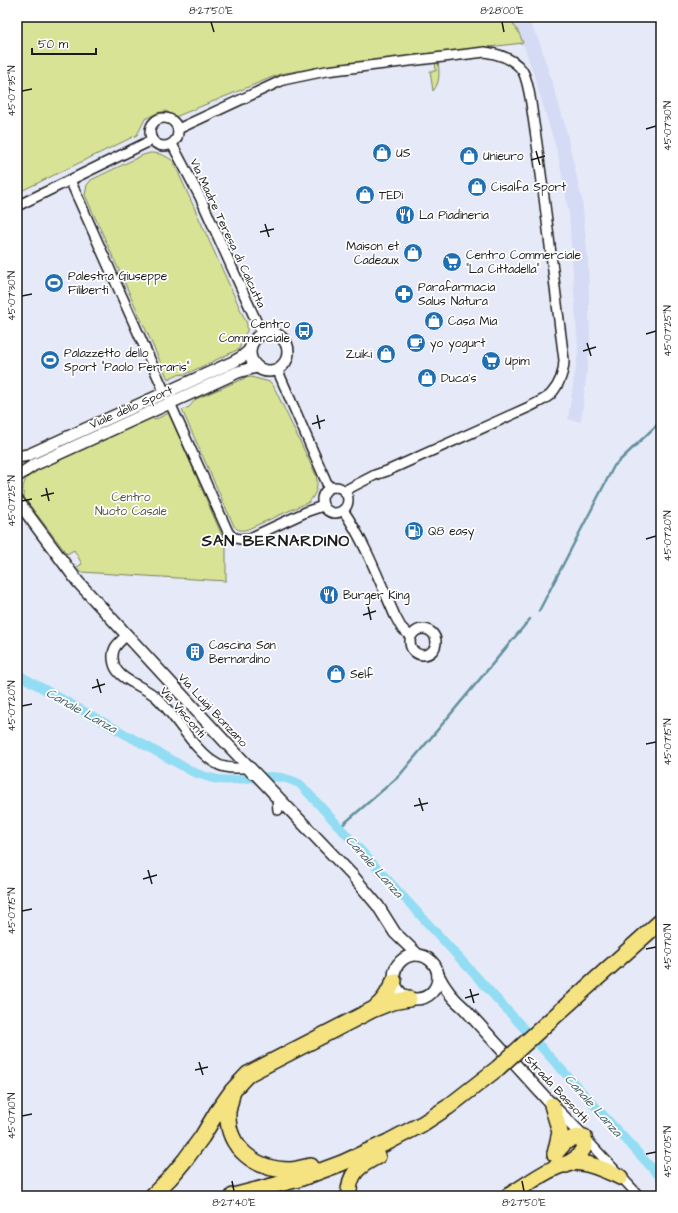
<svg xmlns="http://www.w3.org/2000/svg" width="678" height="1213" font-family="'Architects Daughter',sans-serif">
<rect width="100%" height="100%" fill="#e6eaf8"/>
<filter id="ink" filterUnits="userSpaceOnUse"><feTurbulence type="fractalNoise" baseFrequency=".025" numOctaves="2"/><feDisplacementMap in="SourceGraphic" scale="8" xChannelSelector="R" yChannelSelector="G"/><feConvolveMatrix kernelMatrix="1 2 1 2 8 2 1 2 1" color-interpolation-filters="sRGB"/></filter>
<g filter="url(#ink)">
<polygon fill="#d5dbf4" points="510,17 527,17 540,43 564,121 582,200 588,259 590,343 581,422 568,419 578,352 569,214 558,155 532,69 519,33"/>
<g fill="#d8e396" stroke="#7a8059">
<polygon points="17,17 509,17 519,33 523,43 326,66 280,74 175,117 166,111 157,113 145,119 137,135 17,193"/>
<path d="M 438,60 C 439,71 441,82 433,91 L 430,71 L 436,71 L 435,61 Z"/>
<path d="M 150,153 C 159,153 165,155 173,161 L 247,324 L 247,331 L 243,338 L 239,349 L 186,374 L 176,375 L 168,379 L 85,195 L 87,185 L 91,180 L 143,155 Z"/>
<path d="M 251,377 L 270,382 L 273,385 L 316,475 C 319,486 316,494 309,502 L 248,529 C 242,531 238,531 234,526 L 182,410 L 189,407 L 196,399 L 245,378 Z"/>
<path d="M 169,413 L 226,545 L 226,581 L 81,572 L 77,567 L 82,564 L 74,550 L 67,554 L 25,499 C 20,486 25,477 36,469 L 152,417 L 154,420 Z"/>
</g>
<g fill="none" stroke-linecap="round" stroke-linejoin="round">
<g stroke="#63909d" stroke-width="2.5">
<polyline points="539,611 614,466 661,421"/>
<polyline points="340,827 399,776 530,619"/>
</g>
<path stroke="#92ddf3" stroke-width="9" d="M 17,674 L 193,772 C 204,776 214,780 226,780 C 255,780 273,770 300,784 L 661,1178"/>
<defs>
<g id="minor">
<circle cx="164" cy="132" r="14"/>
<path d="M 178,129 L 283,80 L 326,71 L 485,52 C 499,54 513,58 522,70 C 530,83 532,114 535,130 C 546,206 554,283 564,360 C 564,372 559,385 551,394 C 545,400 536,403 529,407 L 387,471 L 375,475 L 344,491"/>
<polyline points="172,144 200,197 262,334"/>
<polyline points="70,180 165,393"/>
<polyline points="17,206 152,140"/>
<polyline points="277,369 329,488"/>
<polyline points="170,403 228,532 232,537 240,539 250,538 308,511 323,506"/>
<circle cx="335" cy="500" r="13"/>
<path d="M 343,510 C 365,542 379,580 395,616 L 401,627 L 411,637"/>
<circle cx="423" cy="642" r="13"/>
<path d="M 127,635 C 117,644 110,649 114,664 C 118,680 144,686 156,697 C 176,715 194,752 217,764 C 225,769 238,768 247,768 L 252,774"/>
<polyline points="274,796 277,799 278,810"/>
<polyline points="584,1137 639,1196"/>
</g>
<g id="tertiary">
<circle cx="269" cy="352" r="19"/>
<polyline points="17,457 28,455 233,362 242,357 250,350"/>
<polyline points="19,475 34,465 238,372 256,367"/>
<polyline points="17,500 78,582 228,745 352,875 378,906 395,933 418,955"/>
<circle cx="416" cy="977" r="22"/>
<path d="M 438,975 C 445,989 453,999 464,1008 L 552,1105 L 584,1137"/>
</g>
<g id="trunk">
<path d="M 376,1007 C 385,1000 389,991 394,981"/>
<polyline points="545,1025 661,921"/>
<path d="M 232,1094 C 231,1100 229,1106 228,1112 C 226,1148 256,1170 290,1170 C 297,1170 304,1167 311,1166"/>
<polyline points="552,1105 560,1132 555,1154"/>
<path d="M 555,1154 C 564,1143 569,1136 584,1137 L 585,1146 L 578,1157 L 566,1165"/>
<polyline points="152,1196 170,1178 185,1160 202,1137 217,1112 232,1091 248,1074 372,1010 392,1002 409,999"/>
<polyline points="233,1196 299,1179 342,1163 388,1142 422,1124 448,1107 498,1068"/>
<path d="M 349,1196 C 348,1173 360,1165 378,1156"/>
<path d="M 508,1196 C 528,1185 557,1159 582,1163 C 596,1165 607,1171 620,1177"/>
</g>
</defs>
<use href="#minor" stroke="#1c1c1c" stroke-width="12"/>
<use href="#tertiary" stroke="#1c1c1c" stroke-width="14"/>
<use href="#trunk" stroke="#1c1c1c" stroke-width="18"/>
<use href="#minor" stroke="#fff" stroke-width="9"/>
<use href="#tertiary" stroke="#fff" stroke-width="11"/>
<use href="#trunk" stroke="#f5e382" stroke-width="15"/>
<defs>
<polyline id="trunk-bridge" points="498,1068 545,1025"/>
</defs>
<use href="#trunk-bridge" stroke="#1c1c1c" stroke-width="18" stroke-linecap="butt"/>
<use href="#trunk-bridge" stroke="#f5e382" stroke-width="15"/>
</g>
</g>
<path fill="none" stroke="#1c1c1c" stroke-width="1.5" d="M 211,22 L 214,32M 502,22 L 504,32M 22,91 L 32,89M 646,129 L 656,126M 536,151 L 540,165M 531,160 L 545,156M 265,224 L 269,237M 260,232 L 274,229M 22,296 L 32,294M 646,334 L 656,331M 587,343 L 591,356M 583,351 L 596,347M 317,415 L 320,429M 312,424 L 325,420M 46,488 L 49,501M 41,496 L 54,493M 22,501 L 32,499M 646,539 L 656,536M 368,606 L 371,620M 363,615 L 376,611M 97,679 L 101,693M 92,688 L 105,684M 22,706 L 32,704M 646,744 L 656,742M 419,798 L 423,811M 414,806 L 428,803M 148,870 L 152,884M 143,879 L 157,875M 22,911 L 32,909M 646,949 L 656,947M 470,989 L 474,1003M 465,998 L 479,994M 199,1062 L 203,1075M 195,1070 L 208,1067M 22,1116 L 32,1114M 646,1154 L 656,1152M 232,1181 L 234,1191M 522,1181 L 524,1191"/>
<defs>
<symbol id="shop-disc" viewBox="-11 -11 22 22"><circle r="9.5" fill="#1f6fb2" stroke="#fff"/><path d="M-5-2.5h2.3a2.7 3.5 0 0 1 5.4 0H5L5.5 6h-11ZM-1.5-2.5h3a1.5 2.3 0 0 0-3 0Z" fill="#fff"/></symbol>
<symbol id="restaurant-disc" viewBox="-11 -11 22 22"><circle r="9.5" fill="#1f6fb2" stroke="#fff"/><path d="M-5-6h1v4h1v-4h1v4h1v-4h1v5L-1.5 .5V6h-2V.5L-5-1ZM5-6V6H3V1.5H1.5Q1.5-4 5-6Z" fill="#fff"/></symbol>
<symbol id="supermarket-disc" viewBox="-11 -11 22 22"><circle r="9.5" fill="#1f6fb2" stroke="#fff"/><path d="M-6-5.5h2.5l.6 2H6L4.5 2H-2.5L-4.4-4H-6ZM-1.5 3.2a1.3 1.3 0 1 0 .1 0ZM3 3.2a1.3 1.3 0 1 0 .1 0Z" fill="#fff"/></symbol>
<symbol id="stadium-disc" viewBox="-11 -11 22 22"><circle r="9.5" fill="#1f6fb2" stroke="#fff"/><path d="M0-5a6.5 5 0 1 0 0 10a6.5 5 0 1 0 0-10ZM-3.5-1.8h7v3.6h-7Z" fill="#fff"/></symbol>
<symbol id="pharmacy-disc" viewBox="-11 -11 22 22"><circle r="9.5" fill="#1f6fb2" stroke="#fff"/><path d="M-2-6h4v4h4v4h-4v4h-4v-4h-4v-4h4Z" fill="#fff"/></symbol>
<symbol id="bus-disc" viewBox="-11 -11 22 22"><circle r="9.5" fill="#1f6fb2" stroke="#fff"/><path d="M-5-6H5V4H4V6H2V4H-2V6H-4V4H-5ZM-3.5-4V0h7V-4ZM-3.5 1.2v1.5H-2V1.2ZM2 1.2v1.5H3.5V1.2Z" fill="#fff"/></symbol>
<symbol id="cafe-disc" viewBox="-11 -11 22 22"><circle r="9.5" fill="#1f6fb2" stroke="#fff"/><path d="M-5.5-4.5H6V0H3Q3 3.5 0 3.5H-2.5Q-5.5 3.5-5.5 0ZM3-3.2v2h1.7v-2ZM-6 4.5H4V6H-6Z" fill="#fff"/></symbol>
<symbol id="fuel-disc" viewBox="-11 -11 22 22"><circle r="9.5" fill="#1f6fb2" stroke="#fff"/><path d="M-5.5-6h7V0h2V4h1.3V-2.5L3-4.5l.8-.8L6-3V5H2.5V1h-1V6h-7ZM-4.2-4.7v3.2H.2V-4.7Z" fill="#fff"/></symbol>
<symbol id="building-disc" viewBox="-11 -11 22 22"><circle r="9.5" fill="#1f6fb2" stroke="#fff"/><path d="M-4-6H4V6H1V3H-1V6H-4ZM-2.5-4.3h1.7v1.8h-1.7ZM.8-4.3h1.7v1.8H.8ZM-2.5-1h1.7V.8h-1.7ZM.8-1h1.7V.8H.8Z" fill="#fff"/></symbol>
</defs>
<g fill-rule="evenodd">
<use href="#shop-disc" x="371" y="142" width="22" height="22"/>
<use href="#shop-disc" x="458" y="145" width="22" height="22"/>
<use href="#shop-disc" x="466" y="176" width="22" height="22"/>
<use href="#shop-disc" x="354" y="184" width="22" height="22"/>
<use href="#restaurant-disc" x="394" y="204" width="22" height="22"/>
<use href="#shop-disc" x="402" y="242" width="22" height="22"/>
<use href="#supermarket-disc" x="441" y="251" width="22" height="22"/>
<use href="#stadium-disc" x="43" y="272" width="22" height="22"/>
<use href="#pharmacy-disc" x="393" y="283" width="22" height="22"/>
<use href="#shop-disc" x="423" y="310" width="22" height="22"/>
<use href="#bus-disc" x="293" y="320" width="22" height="22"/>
<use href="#cafe-disc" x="405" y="332" width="22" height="22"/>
<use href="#shop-disc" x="375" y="343" width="22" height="22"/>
<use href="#stadium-disc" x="39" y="349" width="22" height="22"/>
<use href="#supermarket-disc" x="480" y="350" width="22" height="22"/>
<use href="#shop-disc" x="416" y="367" width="22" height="22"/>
<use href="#fuel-disc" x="403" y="520" width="22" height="22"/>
<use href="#restaurant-disc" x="318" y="584" width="22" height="22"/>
<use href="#building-disc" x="184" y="641" width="22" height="22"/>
<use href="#shop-disc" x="325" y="663" width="22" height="22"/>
</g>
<g text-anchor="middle" stroke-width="3.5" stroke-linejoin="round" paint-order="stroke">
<g font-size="12" fill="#1c1c1c" stroke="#fff" text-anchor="start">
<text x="396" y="157">US</text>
<text x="483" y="160">Unieuro</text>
<text x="491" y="191">Cisalfa Sport</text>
<text x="379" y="199">TEDi</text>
<text x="419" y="219">La Piadineria</text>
<text x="399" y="250" text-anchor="end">Maison et<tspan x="399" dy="14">Cadeaux</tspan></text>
<text x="466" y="259">Centro Commerciale<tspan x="466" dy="14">"La Cittadella"</tspan></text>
<text x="68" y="280">Palestra Giuseppe<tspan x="68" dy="14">Filiberti</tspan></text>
<text x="418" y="291">Parafarmacia<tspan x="418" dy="14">Salus Natura</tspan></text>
<text x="448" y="325">Casa Mia</text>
<text x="290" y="328" text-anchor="end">Centro<tspan x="290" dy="14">Commerciale</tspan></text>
<text x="430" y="347">yo yogurt</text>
<text x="64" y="357">Palazzetto dello<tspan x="64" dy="14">Sport "Paolo Ferraris"</tspan></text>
<text x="372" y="358" text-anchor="end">Zuiki</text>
<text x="505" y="365">Upim</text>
<text x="441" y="382">Duca's</text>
<text x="428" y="535">Q8 easy</text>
<text x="343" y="599">Burger King</text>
<text x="209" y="649">Cascina San<tspan x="209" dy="14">Bernardino</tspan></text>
<text x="350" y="678">Self</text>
</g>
<g font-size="12" fill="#1c1c1c" stroke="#fff">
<text transform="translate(228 233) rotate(65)" y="4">Via Madre Teresa di Calcutta</text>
<text transform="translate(131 407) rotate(-24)" y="4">Viale dello Sport</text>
<text transform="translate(213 710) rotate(47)" y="4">Via Luigi Bonzano</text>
<text transform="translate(183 712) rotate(49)" y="4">Via Visconti</text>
<text transform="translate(557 1089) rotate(47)" y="4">Strada Bassotti</text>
</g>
<g font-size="12" fill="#545841" stroke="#fff">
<text x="131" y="501">Centro<tspan x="131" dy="14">Nuoto Casale</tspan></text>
</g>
<g font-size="13" font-style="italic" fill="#456067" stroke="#fff">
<text transform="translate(82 710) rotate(29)" y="5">Canale Lanza</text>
<text transform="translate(375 866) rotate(48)" y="5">Canale Lanza</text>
<text transform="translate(594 1105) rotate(48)" y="5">Canale Lanza</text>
</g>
<g font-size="16" font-weight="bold" letter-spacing="1" fill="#1c1c1c" stroke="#fff">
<text x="276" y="546">SAN BERNARDINO</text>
</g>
</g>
<rect width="678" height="1213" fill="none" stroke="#fff" stroke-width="44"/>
<path d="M32 48v6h64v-6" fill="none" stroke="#1c1c1c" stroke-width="2"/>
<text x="38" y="48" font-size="12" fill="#1c1c1c" stroke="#ffffff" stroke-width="3" paint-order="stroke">50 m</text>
<rect x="22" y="22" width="634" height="1169" fill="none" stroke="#1c1c1c" stroke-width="1.5"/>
<g font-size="10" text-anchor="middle" fill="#1c1c1c">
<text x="211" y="14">8°27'50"E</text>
<text x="502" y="14">8°28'00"E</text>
<text transform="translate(11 91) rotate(-90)" y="4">45°07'35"N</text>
<text transform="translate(667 126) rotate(-90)" y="4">45°07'30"N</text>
<text transform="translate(11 296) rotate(-90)" y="4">45°07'30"N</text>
<text transform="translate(667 331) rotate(-90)" y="4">45°07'25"N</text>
<text transform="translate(11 501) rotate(-90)" y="4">45°07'25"N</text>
<text transform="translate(667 536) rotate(-90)" y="4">45°07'20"N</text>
<text transform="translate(11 706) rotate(-90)" y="4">45°07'20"N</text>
<text transform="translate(667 742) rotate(-90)" y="4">45°07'15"N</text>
<text transform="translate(11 911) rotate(-90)" y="4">45°07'15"N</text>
<text transform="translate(667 947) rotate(-90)" y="4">45°07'10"N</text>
<text transform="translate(11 1116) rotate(-90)" y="4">45°07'10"N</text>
<text transform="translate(667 1152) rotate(-90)" y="4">45°07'05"N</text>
<text x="234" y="1206">8°27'40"E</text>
<text x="524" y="1206">8°27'50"E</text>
</g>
</svg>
